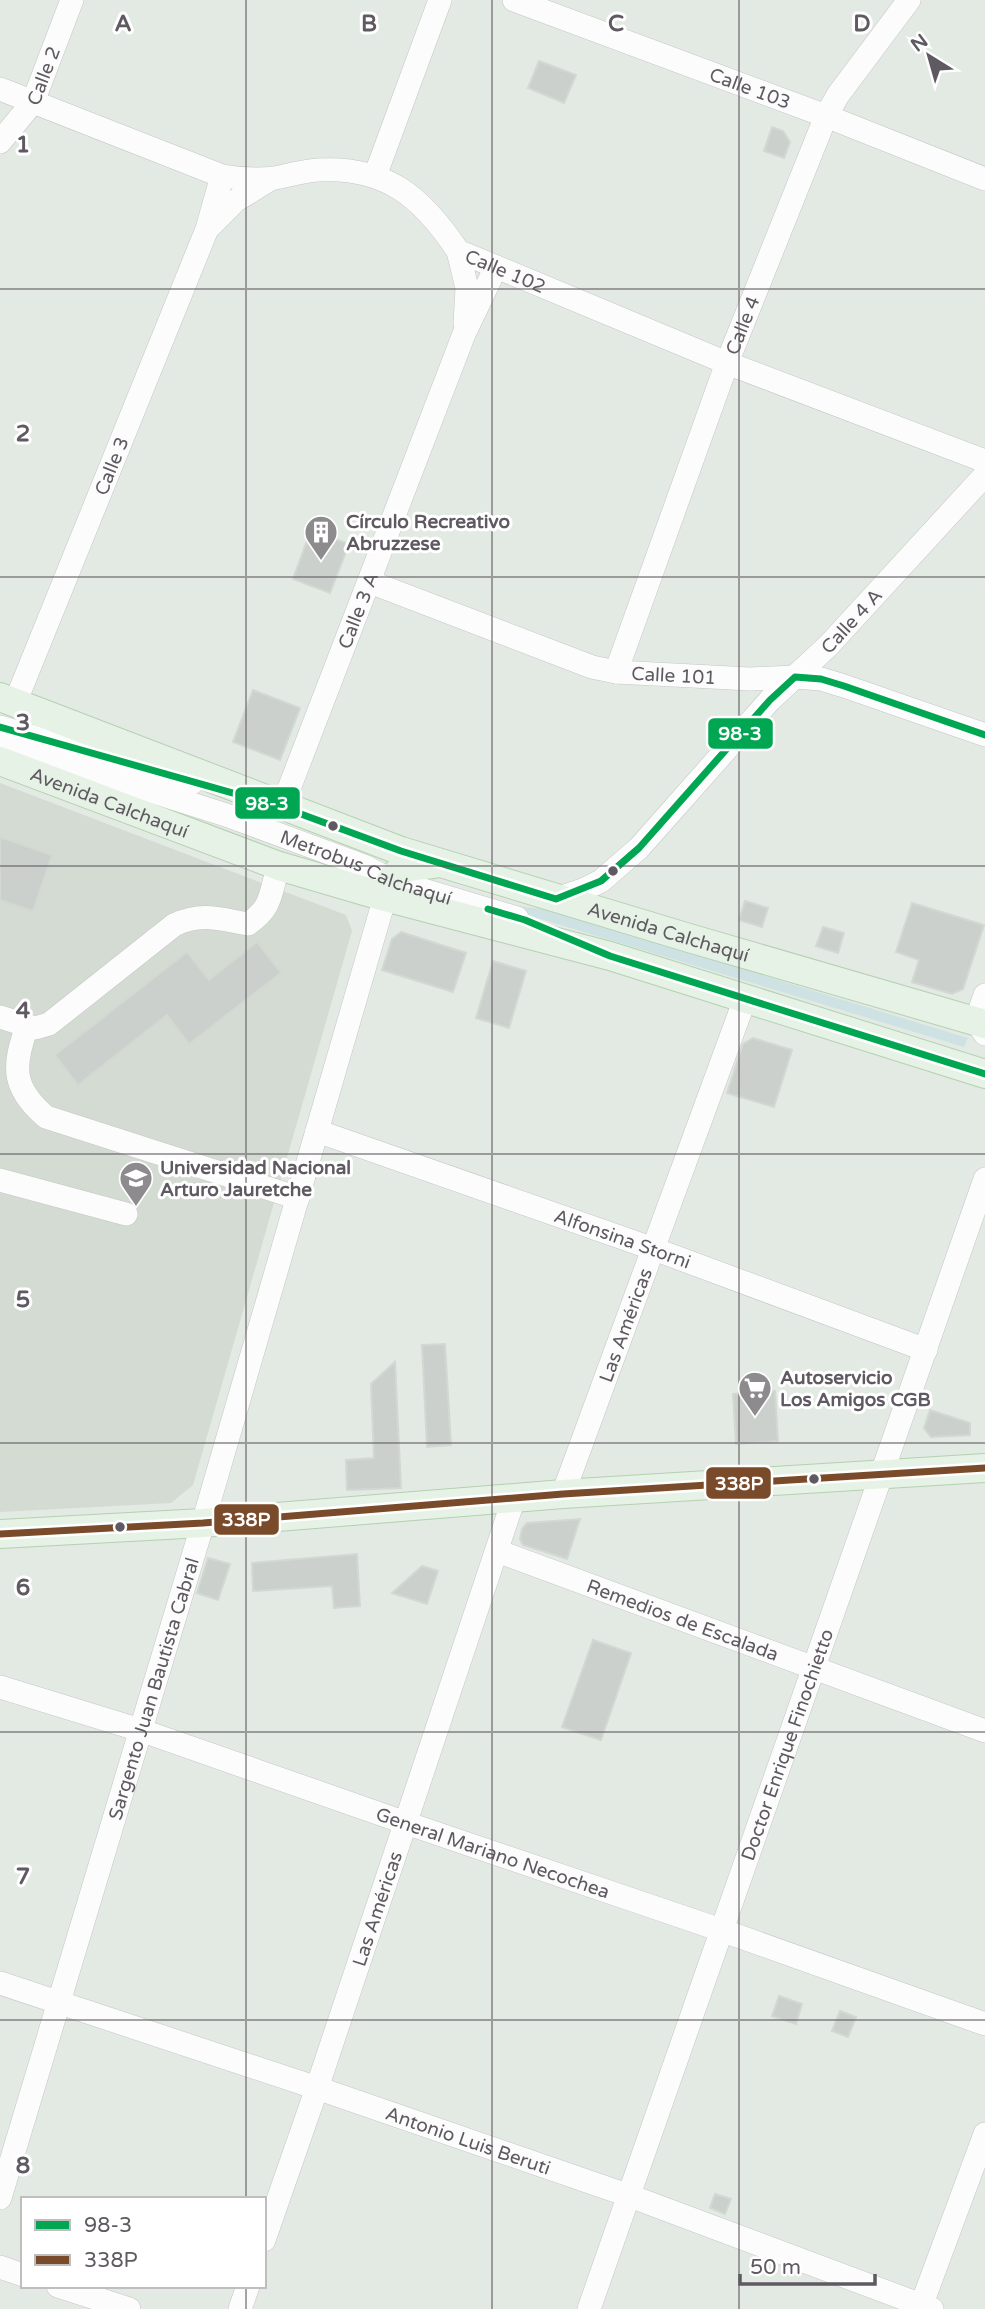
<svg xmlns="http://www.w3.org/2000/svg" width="985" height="2309" font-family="'Varela Round',sans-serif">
<rect width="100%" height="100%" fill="#e3e9e3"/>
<polygon fill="#d3dbd2" points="0,783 346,915 352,931 193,1485 171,1503 0,1512"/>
<path fill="#cee2e3" d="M 417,878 C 460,887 502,907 545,909 L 968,1038 L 964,1047 L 524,914 Z"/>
<g fill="#ccd0cd" stroke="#d2d8d2" stroke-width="2">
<polygon points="539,61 576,75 564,103 528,88"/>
<polygon points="772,127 783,131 790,142 784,158 764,151"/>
<polygon points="311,530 349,544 330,593 293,579"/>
<polygon points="253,690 300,708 280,760 233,742"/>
<polygon points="0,837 52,855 33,911 0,900"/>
<polygon points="745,901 768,908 762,927 739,920"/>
<polygon points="912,903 984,925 963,989 952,994 912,982 919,960 896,952"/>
<polygon points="823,927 844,933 838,953 816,946"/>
<polygon points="401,932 466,953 453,992 382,970 392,939"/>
<polygon points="257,942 281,973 189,1044 167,1015 78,1085 55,1055 187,952 209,980"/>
<polygon points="493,961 526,971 509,1028 476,1018"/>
<polygon points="753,1038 792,1050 774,1107 727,1093 743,1044"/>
<polygon points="445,1344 451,1445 427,1447 422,1345"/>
<polygon points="395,1362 401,1488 347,1490 346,1460 374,1458 371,1384"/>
<polygon points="775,1391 778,1441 736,1444 733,1394"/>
<polygon points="930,1410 970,1423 970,1435 931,1437 924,1428"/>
<polygon points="580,1519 567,1559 523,1545 520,1539 522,1529 527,1523"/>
<polygon points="357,1554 360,1606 334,1608 332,1586 253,1591 252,1563"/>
<polygon points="208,1558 230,1564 218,1600 197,1593"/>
<polygon points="422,1566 438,1571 427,1604 392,1593"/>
<polygon points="593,1640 631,1653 601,1740 562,1727"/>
<polygon points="779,1996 802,2004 796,2024 772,2016"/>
<polygon points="840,2011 856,2017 848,2037 832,2031"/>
<polygon points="715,2194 731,2199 725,2214 710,2208"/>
</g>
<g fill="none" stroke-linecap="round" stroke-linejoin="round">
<defs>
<g id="minor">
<path id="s1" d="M 514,0 L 826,116 L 985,179"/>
<path id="s2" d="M 0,89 L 222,176 C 240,179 257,180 275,178 C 289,175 304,171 318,170 C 386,166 422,197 458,251 L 727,363 L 985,461"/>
<path id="s3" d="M 0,142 L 33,102 L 72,0"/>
<polyline points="375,176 440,0"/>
<polyline points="209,227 235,201 269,180"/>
<polyline points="458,251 467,288 465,324"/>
<path id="s4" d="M 370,582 L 592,667 L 616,672 L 750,679 L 795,677 L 821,679 L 844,686 L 985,735"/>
<path id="s5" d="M 616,672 L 727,363 L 826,116 L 838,95 L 909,0"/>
<path id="s6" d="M 15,703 L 207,229 L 222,176"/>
<polyline points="0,727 192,783"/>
<path id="s7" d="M 0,743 L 226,815 L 364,866 L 390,880 L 517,918"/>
<path id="s8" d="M 269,804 L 282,807 L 464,334 L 496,267"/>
<path id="s9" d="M 556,899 L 585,889 L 601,881 L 639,848 L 770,700 L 829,645 L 985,475"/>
<polyline points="985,995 976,1021 985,1034"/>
<path d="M 0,1017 L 35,1028 L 49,1024 L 174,925 C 202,912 219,919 248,924 C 274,906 269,893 279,866"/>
<path d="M 27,1026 C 13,1066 11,1087 46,1117 L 298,1198"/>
<path id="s10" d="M 317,1131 L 654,1249 L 926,1350"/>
<polyline points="0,1180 126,1214"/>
<path id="s11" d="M 563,1494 L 745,999"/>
<path id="s12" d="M 497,1551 L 985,1731"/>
<path id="s13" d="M 0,1687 L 140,1730 L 406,1823 L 721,1930 L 985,2024"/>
<path id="s14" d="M 0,1983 L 317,2088 L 630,2196 L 932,2309"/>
<path id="s15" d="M 0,2198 L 203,1523 L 385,897"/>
<path id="s16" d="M 264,2240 L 317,2088 L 514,1498"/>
<polyline points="0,2267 23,2275"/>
<polyline points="58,2286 129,2309"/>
<polyline points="240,2309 248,2286"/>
<path id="s17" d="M 589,2309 L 985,1179"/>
<polyline points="920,2309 985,2134"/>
</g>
<g id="major">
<path id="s18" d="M 0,697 L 401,851 L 689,938 L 985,1024"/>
<path id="s19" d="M 0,761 L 279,866 L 385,897 L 610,956 L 985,1074"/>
<path d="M 385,897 C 394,865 404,867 434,864"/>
<polyline points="0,1534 203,1523 563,1494 985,1468"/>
</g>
</defs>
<use href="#minor" stroke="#c6c6c7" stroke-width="24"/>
<use href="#major" stroke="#b3d1b0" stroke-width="30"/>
<use href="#minor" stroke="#fbfcfb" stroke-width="23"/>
<use href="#major" stroke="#e6f2e6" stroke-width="28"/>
<defs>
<g id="bus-1">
<polyline points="0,727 282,807 401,851 556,899 601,881 639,848 770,700 795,677 821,679 844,686 985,735"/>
<polyline points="488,909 525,920 610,956 985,1074"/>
</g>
<polyline id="bus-2" points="0,1534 203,1523 563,1494 985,1468"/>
</defs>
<use href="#bus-1" stroke="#fff" stroke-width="12"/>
<use href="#bus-2" stroke="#fff" stroke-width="12"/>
<use href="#bus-1" stroke="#00a651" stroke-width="7"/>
<use href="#bus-2" stroke="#7a4b2a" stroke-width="7"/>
</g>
<path fill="none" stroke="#5f5961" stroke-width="2" stroke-opacity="0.55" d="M 246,0 L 246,2199M 492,0 L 492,2309M 739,0 L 739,2309M 0,289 L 985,289M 0,577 L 985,577M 0,866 L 985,866M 0,1154 L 985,1154M 0,1443 L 985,1443M 0,1732 L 985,1732M 0,2020 L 985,2020M 246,2286 L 246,2309"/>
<defs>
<symbol id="building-pin" viewBox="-11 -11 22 30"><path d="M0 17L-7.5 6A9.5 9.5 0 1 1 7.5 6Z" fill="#8d8b8e" stroke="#fff"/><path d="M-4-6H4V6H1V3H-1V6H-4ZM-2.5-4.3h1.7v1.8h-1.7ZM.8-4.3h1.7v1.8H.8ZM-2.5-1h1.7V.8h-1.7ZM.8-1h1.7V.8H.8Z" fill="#fff"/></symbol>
<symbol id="university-pin" viewBox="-11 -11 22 30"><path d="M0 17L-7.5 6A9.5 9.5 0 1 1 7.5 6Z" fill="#8d8b8e" stroke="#fff"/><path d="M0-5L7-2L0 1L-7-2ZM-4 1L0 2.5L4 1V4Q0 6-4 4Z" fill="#fff"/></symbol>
<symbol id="supermarket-pin" viewBox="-11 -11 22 30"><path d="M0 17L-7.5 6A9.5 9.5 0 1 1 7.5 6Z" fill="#8d8b8e" stroke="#fff"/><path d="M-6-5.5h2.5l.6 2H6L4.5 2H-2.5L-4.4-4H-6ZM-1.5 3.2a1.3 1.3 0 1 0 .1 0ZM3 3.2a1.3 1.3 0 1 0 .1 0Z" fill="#fff"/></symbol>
</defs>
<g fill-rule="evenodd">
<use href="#building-pin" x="302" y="513" width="38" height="52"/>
<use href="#university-pin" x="117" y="1159" width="38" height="52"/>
<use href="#supermarket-pin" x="736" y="1369" width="38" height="52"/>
</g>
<g fill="#5f5961" stroke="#fff" stroke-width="2.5">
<circle cx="333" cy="826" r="6"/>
<circle cx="613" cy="871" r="6"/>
<circle cx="814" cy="1479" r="6"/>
<circle cx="120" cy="1527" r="6"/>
</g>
<g text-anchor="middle" stroke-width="6" stroke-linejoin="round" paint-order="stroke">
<g font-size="19" fill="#5f5961" stroke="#fff">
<text dy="7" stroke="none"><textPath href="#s3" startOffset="80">Calle 2</textPath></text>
<text dy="7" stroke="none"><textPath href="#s1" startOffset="252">Calle 103</textPath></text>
<text dy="7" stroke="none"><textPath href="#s2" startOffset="558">Calle 102</textPath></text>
<text dy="7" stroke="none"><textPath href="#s5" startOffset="369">Calle 4</textPath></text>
<text dy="7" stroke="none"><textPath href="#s6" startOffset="256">Calle 3</textPath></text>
<text dy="7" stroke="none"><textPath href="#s8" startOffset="224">Calle 3 A</textPath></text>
<text dy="7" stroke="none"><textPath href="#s9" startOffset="410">Calle 4 A</textPath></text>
<text dy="7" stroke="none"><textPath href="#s4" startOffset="320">Calle 101</textPath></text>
<text dy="7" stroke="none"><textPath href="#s19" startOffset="117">Avenida Calchaquí</textPath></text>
<text dy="7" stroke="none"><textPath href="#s7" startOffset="387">Metrobus Calchaquí</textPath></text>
<text dy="7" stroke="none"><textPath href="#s18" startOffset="709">Avenida Calchaquí</textPath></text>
<text dy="7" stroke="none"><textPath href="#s10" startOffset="324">Alfonsina Storni</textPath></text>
<text dy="7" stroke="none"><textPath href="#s11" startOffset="180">Las Américas</textPath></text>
<text dy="7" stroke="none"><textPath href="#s12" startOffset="198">Remedios de Escalada</textPath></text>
<text dy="7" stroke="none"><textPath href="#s15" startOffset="532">Sargento Juan Bautista Cabral</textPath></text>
<text dy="7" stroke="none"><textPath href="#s17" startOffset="598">Doctor Enrique Finochietto</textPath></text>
<text dy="7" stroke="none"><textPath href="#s13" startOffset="520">General Mariano Necochea</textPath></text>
<text dy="7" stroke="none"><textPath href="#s16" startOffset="350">Las Américas</textPath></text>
<text dy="7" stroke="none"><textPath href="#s14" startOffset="494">Antonio Luis Beruti</textPath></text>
</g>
<g font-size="19" font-weight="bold" fill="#5f5961" stroke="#fff" text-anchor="start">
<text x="346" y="528">Círculo Recreativo<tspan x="346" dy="22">Abruzzese</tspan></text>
<text x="160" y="1174">Universidad Nacional<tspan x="160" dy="22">Arturo Jauretche</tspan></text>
<text x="780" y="1384">Autoservicio<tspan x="780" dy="22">Los Amigos CGB</tspan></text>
</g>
</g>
<g font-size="23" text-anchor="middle" font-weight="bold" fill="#5f5961" stroke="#fff" stroke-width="6" stroke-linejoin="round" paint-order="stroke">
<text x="123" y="31">A</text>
<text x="369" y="31">B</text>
<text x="616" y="31">C</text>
<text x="862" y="31">D</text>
<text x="23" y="152">1</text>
<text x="23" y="441">2</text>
<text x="23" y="730">3</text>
<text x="23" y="1018">4</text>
<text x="23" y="1307">5</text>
<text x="23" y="1595">6</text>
<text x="23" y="1884">7</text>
<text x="23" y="2173">8</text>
</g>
<g stroke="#fff" stroke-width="2.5">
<rect x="707" y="717" width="67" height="33" rx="7" fill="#00a651"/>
<rect x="234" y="786" width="67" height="34" rx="7" fill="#00a651"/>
<rect x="705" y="1466" width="67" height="34" rx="7" fill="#7a4b2a"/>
<rect x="213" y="1503" width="67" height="33" rx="7" fill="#7a4b2a"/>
</g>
<g font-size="19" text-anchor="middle" font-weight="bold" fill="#fff">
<text x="740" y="740">98-3</text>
<text x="267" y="810">98-3</text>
<text x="739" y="1490">338P</text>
<text x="246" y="1526">338P</text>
</g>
<rect x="21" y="2197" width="245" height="91" fill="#ffffff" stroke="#bfbdc0" stroke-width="2"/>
<rect x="35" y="2220" width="35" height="10" fill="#00a651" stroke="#bfbdc0" stroke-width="2"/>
<text x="84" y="2232" font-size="21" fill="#5f5961">98-3</text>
<rect x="35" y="2255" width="35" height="10" fill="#7a4b2a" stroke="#bfbdc0" stroke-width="2"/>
<text x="84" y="2267" font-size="21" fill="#5f5961">338P</text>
<g transform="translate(929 56) rotate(323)" stroke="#ffffff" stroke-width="5" paint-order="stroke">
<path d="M0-5L12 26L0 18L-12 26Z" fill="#5f5961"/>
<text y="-10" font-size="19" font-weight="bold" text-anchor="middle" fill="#5f5961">N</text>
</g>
<path d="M740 2274v10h135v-10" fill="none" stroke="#5f5961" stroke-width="3.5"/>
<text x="750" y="2274" font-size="21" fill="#5f5961" stroke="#ffffff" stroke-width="5" paint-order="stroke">50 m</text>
</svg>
